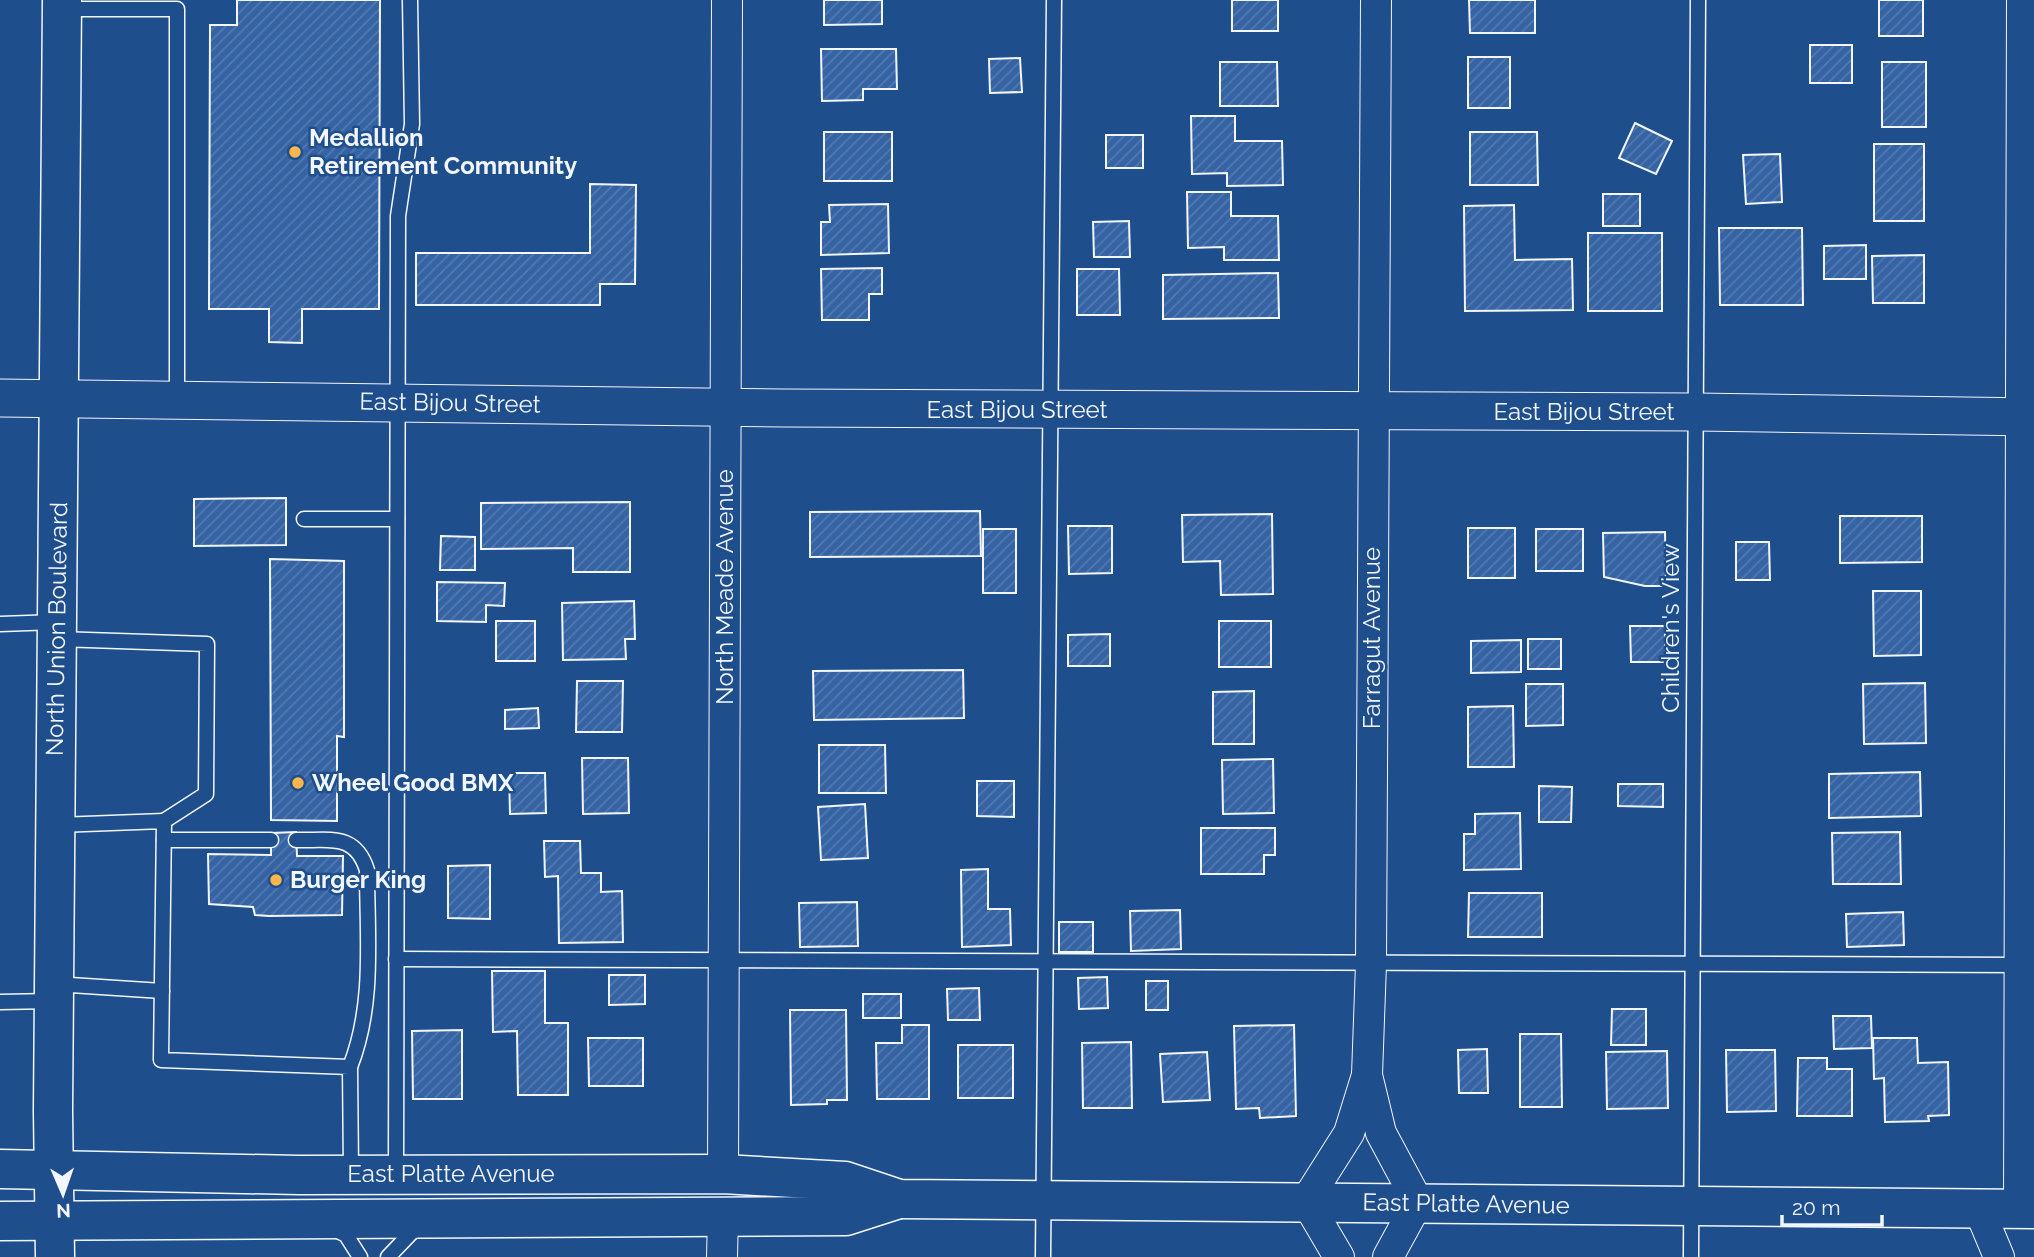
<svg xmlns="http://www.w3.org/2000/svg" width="2034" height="1257" font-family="Raleway,sans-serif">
<defs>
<pattern id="building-hatch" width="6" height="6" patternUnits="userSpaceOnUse" patternTransform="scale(1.75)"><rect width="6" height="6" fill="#3563a3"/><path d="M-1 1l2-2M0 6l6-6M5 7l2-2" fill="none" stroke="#537ab1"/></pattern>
</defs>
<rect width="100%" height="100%" fill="#1f4e8c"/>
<g fill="url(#building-hatch)" stroke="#f2f6ff" stroke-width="2">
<polygon points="237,0 380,0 379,309 302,309 302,343 269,342 269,309 209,309 210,25 237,25"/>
<polygon points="824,0 882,0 882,24 824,25"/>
<rect x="1232" y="0" width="46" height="31"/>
<polygon points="1469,0 1535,0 1535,33 1470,33"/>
<rect x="1879" y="0" width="44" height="36"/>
<rect x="1810" y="45" width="42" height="38"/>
<polygon points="821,49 896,49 897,89 863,89 863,100 822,101"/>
<rect x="1468" y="57" width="42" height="51"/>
<polygon points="1020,58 1022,92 990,93 989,59"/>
<polygon points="1220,62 1277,62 1278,106 1220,106"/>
<rect x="1882" y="62" width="44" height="65"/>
<polygon points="1191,116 1235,116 1235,141 1282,141 1283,185 1227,186 1227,173 1192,174"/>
<polygon points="1635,123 1672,141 1656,174 1619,158"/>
<rect x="824" y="132" width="68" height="49"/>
<polygon points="1470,132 1537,132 1538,185 1470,185"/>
<rect x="1106" y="135" width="37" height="33"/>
<rect x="1874" y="144" width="50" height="77"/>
<polygon points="1780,154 1782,202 1746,204 1743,155"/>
<polygon points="590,184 636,185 635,284 600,284 600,305 416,305 416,253 590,253"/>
<polygon points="1187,192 1231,192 1231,216 1278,216 1279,260 1224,260 1224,247 1188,248"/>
<rect x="1603" y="194" width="37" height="32"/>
<polygon points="888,204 889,253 821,255 821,222 830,222 829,205"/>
<polygon points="1514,205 1515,260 1572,259 1573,310 1465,311 1464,206"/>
<polygon points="1129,221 1130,257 1094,257 1093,222"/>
<polygon points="1719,228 1802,228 1803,305 1720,305"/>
<rect x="1588" y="233" width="74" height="78"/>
<polygon points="1866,245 1866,279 1824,279 1824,246"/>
<polygon points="1924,255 1924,303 1873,303 1872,256"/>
<polygon points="882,268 882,294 869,294 869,320 822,320 821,269"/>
<polygon points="1077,269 1119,269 1120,315 1077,315"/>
<polygon points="1278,273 1279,318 1163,319 1163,275"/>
<polygon points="286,498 286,545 194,546 194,499"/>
<polygon points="630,502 630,572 573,572 573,548 481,549 481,503"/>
<polygon points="980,511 981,556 810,557 810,512"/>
<polygon points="1272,514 1273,594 1221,595 1220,561 1183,562 1182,515"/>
<polygon points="1840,516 1922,516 1922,562 1840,563"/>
<polygon points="1068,526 1112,526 1112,573 1069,574"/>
<rect x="1468" y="528" width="47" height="50"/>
<rect x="983" y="529" width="33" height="64"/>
<rect x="1536" y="529" width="47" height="42"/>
<polygon points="1665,532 1666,586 1645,586 1604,577 1603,533"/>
<polygon points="441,536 475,537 475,570 440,570"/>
<polygon points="1736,542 1769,542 1770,580 1736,580"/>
<polygon points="270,559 344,561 344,737 337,736 337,821 271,820"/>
<polygon points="437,582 505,583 504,606 486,605 486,622 437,621"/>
<polygon points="1873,591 1921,591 1921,655 1874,656"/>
<polygon points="634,601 635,639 625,639 626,659 563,660 562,603"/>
<rect x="496" y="621" width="39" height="40"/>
<rect x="1219" y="621" width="52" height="46"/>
<polygon points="1630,626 1665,626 1665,662 1631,662"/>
<polygon points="1110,634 1110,666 1068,666 1068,635"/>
<rect x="1528" y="639" width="33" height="30"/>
<polygon points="1521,640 1521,672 1471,673 1471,641"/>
<polygon points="963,670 964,718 814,720 813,671"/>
<polygon points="577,681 623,681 622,732 576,732"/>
<polygon points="1925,683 1926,743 1864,744 1863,684"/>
<polygon points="1526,684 1563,684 1563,725 1526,726"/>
<polygon points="1254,691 1254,744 1213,744 1213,692"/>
<polygon points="1513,706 1514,767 1468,767 1468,707"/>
<polygon points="538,708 539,728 505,729 505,710"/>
<polygon points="819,745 885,745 886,793 819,793"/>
<polygon points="582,758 628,758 629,813 583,814"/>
<polygon points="1273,759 1274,813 1223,814 1222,760"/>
<polygon points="1920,772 1921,816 1829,818 1829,774"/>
<polygon points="509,773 545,773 546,813 510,814"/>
<polygon points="977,781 1014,781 1014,817 977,816"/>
<polygon points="1618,784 1663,784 1663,807 1618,806"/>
<polygon points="1539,786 1572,787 1571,822 1539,822"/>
<polygon points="865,804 868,858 821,860 818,807"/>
<polygon points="1520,813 1521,869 1464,870 1464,834 1475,834 1475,814"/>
<polygon points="1201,828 1275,828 1275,855 1264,855 1264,874 1201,874"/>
<polygon points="296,832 297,856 343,856 342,915 269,916 255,915 253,907 209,904 208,854 271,855 271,833"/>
<polygon points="1900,832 1901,884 1833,884 1832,833"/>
<polygon points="544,841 580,841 581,873 601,873 601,892 622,891 623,942 559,943 558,876 545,877"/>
<polygon points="490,865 490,919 448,918 448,866"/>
<polygon points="988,869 988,909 1010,909 1011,945 962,947 961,870"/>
<polygon points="1469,893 1542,893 1542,937 1468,937"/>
<polygon points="857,902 858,946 800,947 799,903"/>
<polygon points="1180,910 1181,949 1131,951 1130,911"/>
<polygon points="1903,912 1904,945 1847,947 1846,914"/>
<rect x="1059" y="922" width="34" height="30"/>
<polygon points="492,971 545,971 545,1023 568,1023 568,1095 518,1095 517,1031 493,1032"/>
<polygon points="609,975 645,975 645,1004 609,1005"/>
<polygon points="1107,977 1108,1008 1079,1009 1078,978"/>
<rect x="1146" y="981" width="22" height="29"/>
<polygon points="979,988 980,1020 948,1020 947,989"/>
<rect x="863" y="994" width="38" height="24"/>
<polygon points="1612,1009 1646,1009 1646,1045 1611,1045"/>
<polygon points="790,1010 846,1010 847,1100 827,1100 827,1104 791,1105"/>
<polygon points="1833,1016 1871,1016 1872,1048 1834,1049"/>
<polygon points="902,1025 929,1025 929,1099 877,1099 876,1043 902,1043"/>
<polygon points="1294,1025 1296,1116 1260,1118 1259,1108 1236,1109 1234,1026"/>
<polygon points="462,1030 462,1099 413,1099 412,1031"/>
<polygon points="1520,1034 1561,1034 1562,1107 1520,1107"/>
<polygon points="588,1038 643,1038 643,1086 589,1086"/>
<polygon points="1873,1038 1917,1038 1918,1063 1948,1062 1949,1115 1928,1116 1929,1121 1885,1122 1884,1078 1874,1079"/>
<polygon points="1131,1042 1132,1108 1083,1108 1082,1043"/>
<rect x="958" y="1045" width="55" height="53"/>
<polygon points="1487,1049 1488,1093 1459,1093 1458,1050"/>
<polygon points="1726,1050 1775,1050 1776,1111 1727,1112"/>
<polygon points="1667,1051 1668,1108 1607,1109 1606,1052"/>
<polygon points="1207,1052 1210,1100 1163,1102 1160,1054"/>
<polygon points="1798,1058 1827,1058 1827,1069 1852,1069 1852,1116 1797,1116"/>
</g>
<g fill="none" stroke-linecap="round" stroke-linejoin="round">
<defs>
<g id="service">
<polyline points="64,9 177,9 177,399"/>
<polyline points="304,519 397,519"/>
<polyline points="0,624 56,622"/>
<polyline points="58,639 207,644 206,794 164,821"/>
<polyline points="58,825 164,821 161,1060 350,1067 351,1173"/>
<polyline points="164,840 271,840"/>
<path d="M 296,840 C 329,841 355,832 367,870 C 367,936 375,1004 350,1067"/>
<polyline points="396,959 2022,965"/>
<polyline points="55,984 162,991"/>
<polyline points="0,1002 52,1001"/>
<polyline points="396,1174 398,216 412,124 410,0"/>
<polyline points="332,1228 346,1235 360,1257"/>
<polyline points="388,1257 412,1232 421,1228"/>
<polyline points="1043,1257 1054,0"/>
<polyline points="1691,1257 1698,0"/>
</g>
<g id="minor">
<polyline points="1376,0 1371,964 1367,1075 1381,1133 1418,1202 1388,1257"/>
<polyline points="723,1174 727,0"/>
<polyline points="1979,1209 1999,1257"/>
<polyline points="2019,1209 2022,0"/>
<polyline points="722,1257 723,1216"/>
<polyline points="1339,1257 1306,1201 1349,1133 1367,1075"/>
</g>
<polyline id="tertiary" points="0,398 784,408 1696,412 2034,417"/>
<g id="primary">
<polyline points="0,1169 299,1175 723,1174 845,1181 899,1199 2034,1209"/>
<polyline points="0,1221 846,1216 899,1199"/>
<polyline points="55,1257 53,1111 62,0"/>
</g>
</defs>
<use href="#service" stroke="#f2f6ff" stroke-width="17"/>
<use href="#minor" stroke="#f2f6ff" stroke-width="32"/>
<use href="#tertiary" stroke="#f2f6ff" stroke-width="39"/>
<use href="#primary" stroke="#f2f6ff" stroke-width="41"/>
<use href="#service" stroke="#1f4e8c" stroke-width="14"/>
<use href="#minor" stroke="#1f4e8c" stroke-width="30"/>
<use href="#tertiary" stroke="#1f4e8c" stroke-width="37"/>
<use href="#primary" stroke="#1f4e8c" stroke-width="38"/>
</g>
<g fill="#ffb74d" stroke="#1f4e8c" stroke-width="2.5">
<circle cx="295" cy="152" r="7"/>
<circle cx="298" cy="783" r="7"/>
<circle cx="276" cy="880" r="7"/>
</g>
<g text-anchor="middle" stroke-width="5" stroke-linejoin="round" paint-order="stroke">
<g font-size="24" font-weight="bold" fill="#f2f6ff" stroke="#1f4e8c" text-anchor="start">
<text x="309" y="146">Medallion<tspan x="309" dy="28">Retirement Community</tspan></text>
<text x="312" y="791">Wheel Good BMX</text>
<text x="290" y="888">Burger King</text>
</g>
<g font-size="24" fill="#f2f6ff" stroke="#1f4e8c">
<text transform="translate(450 403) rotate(1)" y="8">East Bijou Street</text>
<text x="1017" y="418">East Bijou Street</text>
<text x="1584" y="420">East Bijou Street</text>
<text transform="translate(725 587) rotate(-90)" y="8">North Meade Avenue</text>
<text transform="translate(1671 628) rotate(-90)" y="8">Children's View</text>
<text transform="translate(57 629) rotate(-89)" y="8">North Union Boulevard</text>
<text transform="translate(1372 638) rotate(-90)" y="8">Farragut Avenue</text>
<text x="451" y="1182">East Platte Avenue</text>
<text transform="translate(1466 1204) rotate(1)" y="8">East Platte Avenue</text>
</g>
</g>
<g transform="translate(63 1194) rotate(178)" stroke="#1f4e8c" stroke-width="5" paint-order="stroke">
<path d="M0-5L12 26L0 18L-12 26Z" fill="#f2f6ff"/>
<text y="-10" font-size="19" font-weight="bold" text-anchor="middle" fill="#f2f6ff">N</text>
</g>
<path d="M1782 1215v10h100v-10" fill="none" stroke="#f2f6ff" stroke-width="3.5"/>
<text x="1792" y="1215" font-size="21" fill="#f2f6ff" stroke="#1f4e8c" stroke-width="5" paint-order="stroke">20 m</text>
</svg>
